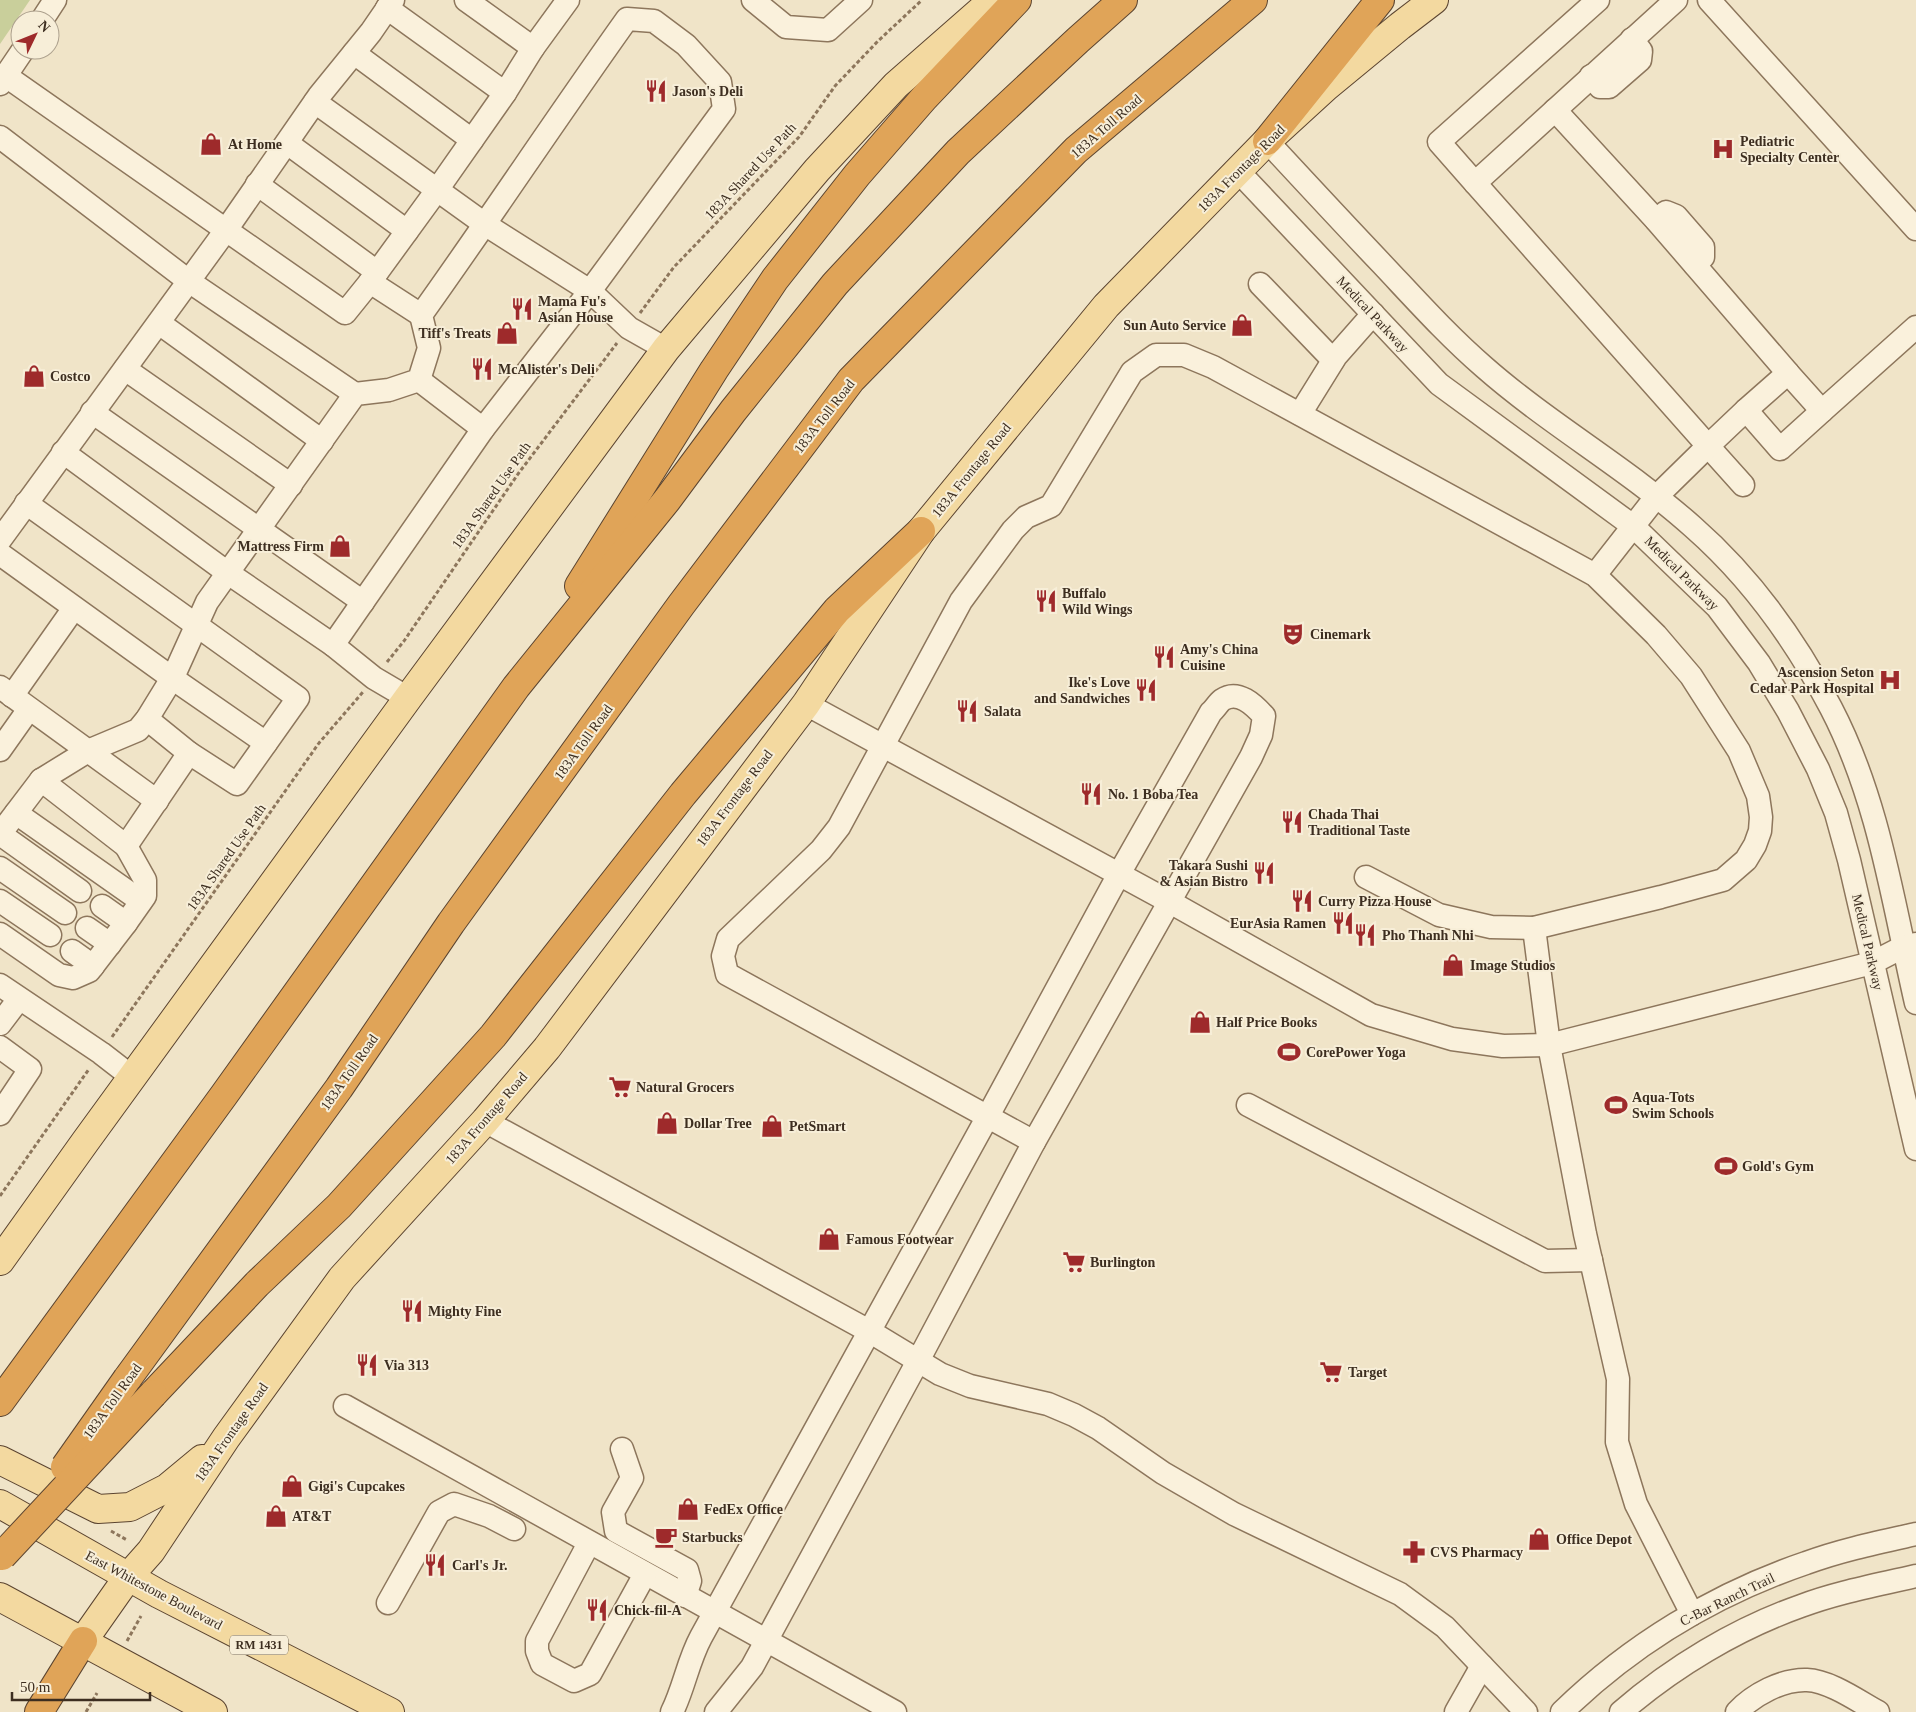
<svg xmlns="http://www.w3.org/2000/svg" width="1916" height="1712" font-family="Georgia,serif">
<rect width="100%" height="100%" fill="#f0e4c8"/>
<polygon fill="#c9cf9b" points="0,0 30,0 0,44"/>
<g fill="none" stroke-linecap="round" stroke-linejoin="round">
<defs>
<g id="minor">
<polyline points="466,0 533,48"/>
<polyline points="753,0 786,27 828,30 861,0"/>
<polyline points="1709,0 1916,229"/>
<polyline points="387,8 505,93"/>
<polyline points="42,20 55,0"/>
<polyline points="354,53 472,140"/>
<polyline points="6,76 226,230 319,96 371,32 393,0"/>
<polyline points="1591,76 1600,87 1609,87 1640,60 1641,51 1632,39"/>
<polyline points="0,84 23,50"/>
<polyline points="315,102 486,225 590,291 629,328 666,349"/>
<polyline points="1555,110 1656,220 1788,373"/>
<polyline points="0,137 190,282 355,394"/>
<path d="M 1267,141 C 1305,182 1343,223 1382,264 C 1415,299 1447,335 1484,367 C 1550,425 1627,468 1693,527 C 1750,577 1796,641 1831,708 C 1879,800 1893,903 1916,1003"/>
<polyline points="287,143 407,231"/>
<polyline points="1237,170 1439,384 1633,526 1717,607 1759,663 1788,711 1818,769 1836,813 1849,860 1916,1149"/>
<polyline points="1475,183 1439,142 1598,0"/>
<polyline points="257,184 377,272"/>
<polyline points="1656,220 1666,212 1676,216 1703,247 1703,257 1695,265"/>
<polyline points="370,282 421,315"/>
<polyline points="1260,284 1333,360"/>
<polyline points="159,323 322,441"/>
<polyline points="125,369 291,485"/>
<polyline points="419,380 483,429"/>
<polyline points="1746,410 1780,449 1822,411"/>
<polyline points="92,412 363,602"/>
<polyline points="1300,414 1336,356 1373,314"/>
<polyline points="63,452 228,573 333,645"/>
<polyline points="1743,485 1708,446 1746,410 1788,373 1822,411 1916,327"/>
<polyline points="26,503 298,698 237,784 189,753 126,846 41,780"/>
<polyline points="0,540 226,230 345,313 370,282 437,190 505,93 533,48 568,0"/>
<polyline points="0,554 172,678 266,743"/>
<polyline points="1595,575 1656,497 1708,446 1475,183 1676,0"/>
<polyline points="0,687 157,801"/>
<polyline points="12,696 74,608"/>
<polyline points="806,704 1170,902 1371,1015 1452,1039 1503,1046 1549,1045 1872,963 1903,947 1916,944"/>
<polyline points="147,719 189,753"/>
<polyline points="0,750 29,709"/>
<polyline points="16,813 141,901"/>
<polyline points="0,868 65,913"/>
<path d="M 80,891 L 0,834 L 41,780 L 88,751 L 138,730 L 147,719 L 174,675 L 207,602 L 355,394 L 389,390 L 419,380 L 429,348 L 421,315 C 491,217 557,117 627,19 L 654,21 L 686,45 L 720,82 L 724,109 L 590,291 L 483,429 L 333,645 L 374,678 L 408,698"/>
<polyline points="0,901 50,935"/>
<polyline points="102,906 126,923 145,896 145,880 126,846"/>
<polyline points="87,928 110,944"/>
<polyline points="1534,928 1549,1045 1585,1234 1618,1379 1617,1442 1636,1504 1692,1614"/>
<polyline points="0,934 59,975 73,978 89,971 126,923"/>
<polyline points="72,951 93,966"/>
<polyline points="0,985 101,1053 132,1077"/>
<polyline points="0,1024 19,999"/>
<polyline points="0,1047 30,1069 0,1114"/>
<polyline points="1248,1105 1545,1261 1591,1260"/>
<polyline points="485,1121 869,1331 940,1374 970,1386 1048,1404 1074,1415 1098,1428 1163,1473 1234,1514 1400,1594 1445,1627 1526,1712"/>
<polyline points="1034,1142 727,974 723,956 728,939 821,850 839,827 961,601 1013,530 1026,517 1051,506 1132,372 1156,355 1184,355 1213,367 1595,575 1656,635 1691,676 1739,751 1758,796 1761,817 1760,831 1755,845 1746,860 1723,880 1661,897 1534,928 1491,927 1439,915 1366,877"/>
<polyline points="345,1406 895,1712"/>
<polyline points="622,1449 632,1478 613,1512 616,1531 687,1570 690,1581 685,1596"/>
<polyline points="589,1543 537,1641 537,1651 542,1664 574,1681 590,1674 645,1574"/>
<polyline points="388,1603 439,1512 454,1504 489,1516 514,1529"/>
<path d="M 672,1712 C 684,1688 688,1661 701,1637 L 988,1116 L 1119,874 L 1211,712 C 1215,709 1218,703 1222,700 C 1238,689 1254,705 1264,716 L 1261,735 L 1251,757 L 1034,1142 L 918,1361 L 752,1667 L 716,1712"/>
<polyline points="1456,1712 1482,1666"/>
<path d="M 1562,1712 C 1631,1645 1715,1594 1806,1563 C 1841,1550 1880,1542 1916,1534"/>
<path d="M 1621,1712 C 1673,1667 1736,1629 1801,1606 C 1838,1592 1878,1585 1916,1576"/>
<path d="M 1737,1712 C 1753,1695 1782,1679 1807,1680 C 1830,1681 1858,1701 1878,1712"/>
</g>
<g id="major">
<polyline points="0,1261 85,1142 408,698 666,349 817,170 896,85 993,0"/>
<polyline points="0,1460 98,1509 130,1507 167,1488 202,1459"/>
<polyline points="0,1504 159,1594 390,1712"/>
<polyline points="0,1597 213,1712"/>
<polyline points="83,1641 128,1577 151,1551 226,1438 342,1278 485,1121 547,1048 806,704 921,531 1106,306 1267,141 1326,87 1400,26 1434,0"/>
</g>
<g id="highway">
<polyline points="1267,141 1380,0"/>
<polyline points="579,586 714,370 775,279 857,175 924,98 1017,0"/>
<polyline points="127,1379 339,1088 451,923 681,605 851,380 1076,150 1253,0"/>
<polyline points="153,1394 257,1284 339,1206 493,1036 683,794 837,610 921,531"/>
<polyline points="0,1402 224,1095 516,687 667,500 733,411 835,284 958,152 1078,40 1123,0"/>
<polyline points="39,1712 83,1641"/>
</g>
</defs>
<use href="#minor" stroke="#8d765c" stroke-width="25"/>
<use href="#major" stroke="#5b4430" stroke-width="30"/>
<use href="#highway" stroke="#5b4430" stroke-width="30"/>
<g stroke="#8d765c" stroke-width="3" stroke-dasharray="4 2.5" stroke-linecap="butt">
<polyline points="640,313 674,267 799,137 835,86 878,41 922,0"/>
<polyline points="387,662 404,641 518,474 617,343"/>
<polyline points="112,1037 319,743 363,692"/>
<polyline points="0,1196 89,1069"/>
<polyline points="111,1531 127,1540"/>
<polyline points="127,1641 141,1616"/>
<polyline points="86,1712 97,1693"/>
</g>
<use href="#minor" stroke="#faf1dc" stroke-width="22"/>
<use href="#major" stroke="#f3d9a0" stroke-width="28"/>
<use href="#highway" stroke="#e0a458" stroke-width="28"/>
<defs>
<g id="highway-bridge">
<polyline points="65,1467 127,1379"/>
<polyline points="2,1556 153,1394"/>
</g>
</defs>
<use href="#highway-bridge" stroke="#5b4430" stroke-width="30" stroke-linecap="butt"/>
<use href="#highway-bridge" stroke="#e0a458" stroke-width="28"/>
</g>
<defs>
<symbol id="restaurant-bare" viewBox="-9 -9 18 18"><path d="M-5-6h1v4h1v-4h1v4h1v-4h1v5L-1.5 .5V6h-2V.5L-5-1ZM5-6V6H3V1.5H1.5Q1.5-4 5-6Z" fill="#9e2a2b" stroke="#f7eed8" stroke-width="2.5" paint-order="stroke"/></symbol>
<symbol id="shop-bare" viewBox="-9 -9 18 18"><path d="M-5-2.5h2.3a2.7 3.5 0 0 1 5.4 0H5L5.5 6h-11ZM-1.5-2.5h3a1.5 2.3 0 0 0-3 0Z" fill="#9e2a2b" stroke="#f7eed8" stroke-width="2.5" paint-order="stroke"/></symbol>
<symbol id="hospital-bare" viewBox="-9 -9 18 18"><path d="M-5-5h3v3.5h4V-5h3V5h-3V1.5h-4V5h-3Z" fill="#9e2a2b" stroke="#f7eed8" stroke-width="2.5" paint-order="stroke"/></symbol>
<symbol id="theatre-bare" viewBox="-9 -9 18 18"><path d="M-5-5.5Q0-4 5-5.5V0Q5 5 0 6Q-5 5-5 0ZM-3.3-2.5H-1v1.5H-3.3ZM1-2.5H3.3v1.5H1ZM-2.8 1Q0 5.5 2.8 1Z" fill="#9e2a2b" stroke="#f7eed8" stroke-width="2.5" paint-order="stroke"/></symbol>
<symbol id="stadium-bare" viewBox="-9 -9 18 18"><path d="M0-5a6.5 5 0 1 0 0 10a6.5 5 0 1 0 0-10ZM-3.5-1.8h7v3.6h-7Z" fill="#9e2a2b" stroke="#f7eed8" stroke-width="2.5" paint-order="stroke"/></symbol>
<symbol id="supermarket-bare" viewBox="-9 -9 18 18"><path d="M-6-5.5h2.5l.6 2H6L4.5 2H-2.5L-4.4-4H-6ZM-1.5 3.2a1.3 1.3 0 1 0 .1 0ZM3 3.2a1.3 1.3 0 1 0 .1 0Z" fill="#9e2a2b" stroke="#f7eed8" stroke-width="2.5" paint-order="stroke"/></symbol>
<symbol id="cafe-bare" viewBox="-9 -9 18 18"><path d="M-5.5-4.5H6V0H3Q3 3.5 0 3.5H-2.5Q-5.5 3.5-5.5 0ZM3-3.2v2h1.7v-2ZM-6 4.5H4V6H-6Z" fill="#9e2a2b" stroke="#f7eed8" stroke-width="2.5" paint-order="stroke"/></symbol>
<symbol id="pharmacy-bare" viewBox="-9 -9 18 18"><path d="M-2-6h4v4h4v4h-4v4h-4v-4h-4v-4h4Z" fill="#9e2a2b" stroke="#f7eed8" stroke-width="2.5" paint-order="stroke"/></symbol>
</defs>
<g fill-rule="evenodd">
<use href="#restaurant-bare" x="640" y="75" width="32" height="32"/>
<use href="#shop-bare" x="195" y="128" width="32" height="32"/>
<use href="#hospital-bare" x="1707" y="133" width="32" height="32"/>
<use href="#restaurant-bare" x="506" y="293" width="32" height="32"/>
<use href="#shop-bare" x="1226" y="309" width="32" height="32"/>
<use href="#shop-bare" x="491" y="317" width="32" height="32"/>
<use href="#restaurant-bare" x="466" y="353" width="32" height="32"/>
<use href="#shop-bare" x="18" y="360" width="32" height="32"/>
<use href="#shop-bare" x="324" y="530" width="32" height="32"/>
<use href="#restaurant-bare" x="1030" y="585" width="32" height="32"/>
<use href="#theatre-bare" x="1277" y="618" width="32" height="32"/>
<use href="#restaurant-bare" x="1148" y="641" width="32" height="32"/>
<use href="#hospital-bare" x="1874" y="664" width="32" height="32"/>
<use href="#restaurant-bare" x="1130" y="674" width="32" height="32"/>
<use href="#restaurant-bare" x="951" y="695" width="32" height="32"/>
<use href="#restaurant-bare" x="1075" y="778" width="32" height="32"/>
<use href="#restaurant-bare" x="1276" y="806" width="32" height="32"/>
<use href="#restaurant-bare" x="1248" y="857" width="32" height="32"/>
<use href="#restaurant-bare" x="1286" y="885" width="32" height="32"/>
<use href="#restaurant-bare" x="1327" y="907" width="32" height="32"/>
<use href="#restaurant-bare" x="1349" y="919" width="32" height="32"/>
<use href="#shop-bare" x="1437" y="949" width="32" height="32"/>
<use href="#shop-bare" x="1184" y="1006" width="32" height="32"/>
<use href="#stadium-bare" x="1273" y="1036" width="32" height="32"/>
<use href="#supermarket-bare" x="604" y="1071" width="32" height="32"/>
<use href="#stadium-bare" x="1600" y="1089" width="32" height="32"/>
<use href="#shop-bare" x="651" y="1107" width="32" height="32"/>
<use href="#shop-bare" x="756" y="1110" width="32" height="32"/>
<use href="#stadium-bare" x="1710" y="1150" width="32" height="32"/>
<use href="#shop-bare" x="813" y="1223" width="32" height="32"/>
<use href="#supermarket-bare" x="1058" y="1246" width="32" height="32"/>
<use href="#restaurant-bare" x="396" y="1295" width="32" height="32"/>
<use href="#restaurant-bare" x="351" y="1349" width="32" height="32"/>
<use href="#supermarket-bare" x="1315" y="1356" width="32" height="32"/>
<use href="#shop-bare" x="276" y="1470" width="32" height="32"/>
<use href="#shop-bare" x="672" y="1493" width="32" height="32"/>
<use href="#shop-bare" x="260" y="1500" width="32" height="32"/>
<use href="#cafe-bare" x="650" y="1521" width="32" height="32"/>
<use href="#shop-bare" x="1523" y="1523" width="32" height="32"/>
<use href="#pharmacy-bare" x="1398" y="1536" width="32" height="32"/>
<use href="#restaurant-bare" x="419" y="1549" width="32" height="32"/>
<use href="#restaurant-bare" x="581" y="1594" width="32" height="32"/>
</g>
<g text-anchor="middle" stroke-width="4" stroke-linejoin="round" paint-order="stroke">
<rect fill="#f7eed8" stroke="#756857" stroke-width="1" x="230" y="1635.5" width="58" height="19" rx="4"/>
<g font-size="12" font-weight="bold" fill="#3d2e20">
<text x="259" y="1649">RM 1431</text>
</g>
<g font-size="14" font-weight="bold" fill="#3d2e20" stroke="#f7eed8" text-anchor="start">
<text x="672" y="96">Jason's Deli</text>
<text x="1740" y="146">Pediatric<tspan x="1740" dy="16">Specialty Center</tspan></text>
<text x="228" y="149">At Home</text>
<text x="538" y="306">Mama Fu's<tspan x="538" dy="16">Asian House</tspan></text>
<text x="1226" y="330" text-anchor="end">Sun Auto Service</text>
<text x="491" y="338" text-anchor="end">Tiff's Treats</text>
<text x="498" y="374">McAlister's Deli</text>
<text x="50" y="381">Costco</text>
<text x="324" y="551" text-anchor="end">Mattress Firm</text>
<text x="1062" y="598">Buffalo<tspan x="1062" dy="16">Wild Wings</tspan></text>
<text x="1310" y="639">Cinemark</text>
<text x="1180" y="654">Amy's China<tspan x="1180" dy="16">Cuisine</tspan></text>
<text x="1874" y="677" text-anchor="end">Ascension Seton<tspan x="1874" dy="16">Cedar Park Hospital</tspan></text>
<text x="1130" y="687" text-anchor="end">Ike's Love<tspan x="1130" dy="16">and Sandwiches</tspan></text>
<text x="984" y="716">Salata</text>
<text x="1108" y="799">No. 1 Boba Tea</text>
<text x="1308" y="819">Chada Thai<tspan x="1308" dy="16">Traditional Taste</tspan></text>
<text x="1248" y="870" text-anchor="end">Takara Sushi<tspan x="1248" dy="16">&amp; Asian Bistro</tspan></text>
<text x="1318" y="906">Curry Pizza House</text>
<text x="1326" y="928" text-anchor="end">EurAsia Ramen</text>
<text x="1382" y="940">Pho Thanh Nhi</text>
<text x="1470" y="970">Image Studios</text>
<text x="1216" y="1027">Half Price Books</text>
<text x="1306" y="1057">CorePower Yoga</text>
<text x="636" y="1092">Natural Grocers</text>
<text x="1632" y="1102">Aqua-Tots<tspan x="1632" dy="16">Swim Schools</tspan></text>
<text x="684" y="1128">Dollar Tree</text>
<text x="789" y="1131">PetSmart</text>
<text x="1742" y="1171">Gold's Gym</text>
<text x="846" y="1244">Famous Footwear</text>
<text x="1090" y="1267">Burlington</text>
<text x="428" y="1316">Mighty Fine</text>
<text x="384" y="1370">Via 313</text>
<text x="1348" y="1377">Target</text>
<text x="308" y="1491">Gigi's Cupcakes</text>
<text x="704" y="1514">FedEx Office</text>
<text x="292" y="1521">AT&amp;T</text>
<text x="682" y="1542">Starbucks</text>
<text x="1556" y="1544">Office Depot</text>
<text x="1430" y="1557">CVS Pharmacy</text>
<text x="452" y="1570">Carl's Jr.</text>
<text x="614" y="1615">Chick-fil-A</text>
</g>
<g font-size="14" fill="#3d2e20" stroke="#f7eed8">
<text transform="translate(1106 126) rotate(-41)" y="5">183A Toll Road</text>
<text transform="translate(1241 168) rotate(-45)" y="5">183A Frontage Road</text>
<text transform="translate(750 171) rotate(-47)" y="5">183A Shared Use Path</text>
<text transform="translate(1373 314) rotate(47)" y="5">Medical Parkway</text>
<text transform="translate(824 416) rotate(-52)" y="5">183A Toll Road</text>
<text transform="translate(971 470) rotate(-51)" y="5">183A Frontage Road</text>
<text transform="translate(491 495) rotate(-55)" y="5">183A Shared Use Path</text>
<text transform="translate(1682 573) rotate(45)" y="5">Medical Parkway</text>
<text transform="translate(583 742) rotate(-54)" y="5">183A Toll Road</text>
<text transform="translate(734 798) rotate(-53)" y="5">183A Frontage Road</text>
<text transform="translate(226 857) rotate(-55)" y="5">183A Shared Use Path</text>
<text transform="translate(1868 942) rotate(77)" y="5">Medical Parkway</text>
<text transform="translate(349 1072) rotate(-55)" y="5">183A Toll Road</text>
<text transform="translate(486 1118) rotate(-49)" y="5">183A Frontage Road</text>
<text transform="translate(112 1401) rotate(-54)" y="5">183A Toll Road</text>
<text transform="translate(231 1432) rotate(-55)" y="5">183A Frontage Road</text>
<text transform="translate(154 1590) rotate(28)" y="5">East Whitestone Boulevard</text>
<text transform="translate(1727 1599) rotate(-26)" y="5">C-Bar Ranch Trail</text>
</g>
</g>
<g transform="translate(35 35) rotate(47)"><circle r="24" fill="#f7eed8" stroke="#ada18e"/>
<path d="M0-4L9 19L0 12L-9 19Z" fill="#9e2a2b"/>
<text y="-8" font-size="14" font-weight="bold" text-anchor="middle" fill="#3d2e20">N</text>
</g>
<path d="M12 1692v8h138v-8" fill="none" stroke="#3d2e20" stroke-width="2.5"/>
<text x="20" y="1692" font-size="15" fill="#3d2e20" stroke="#f7eed8" stroke-width="4" paint-order="stroke">50 m</text>
</svg>
